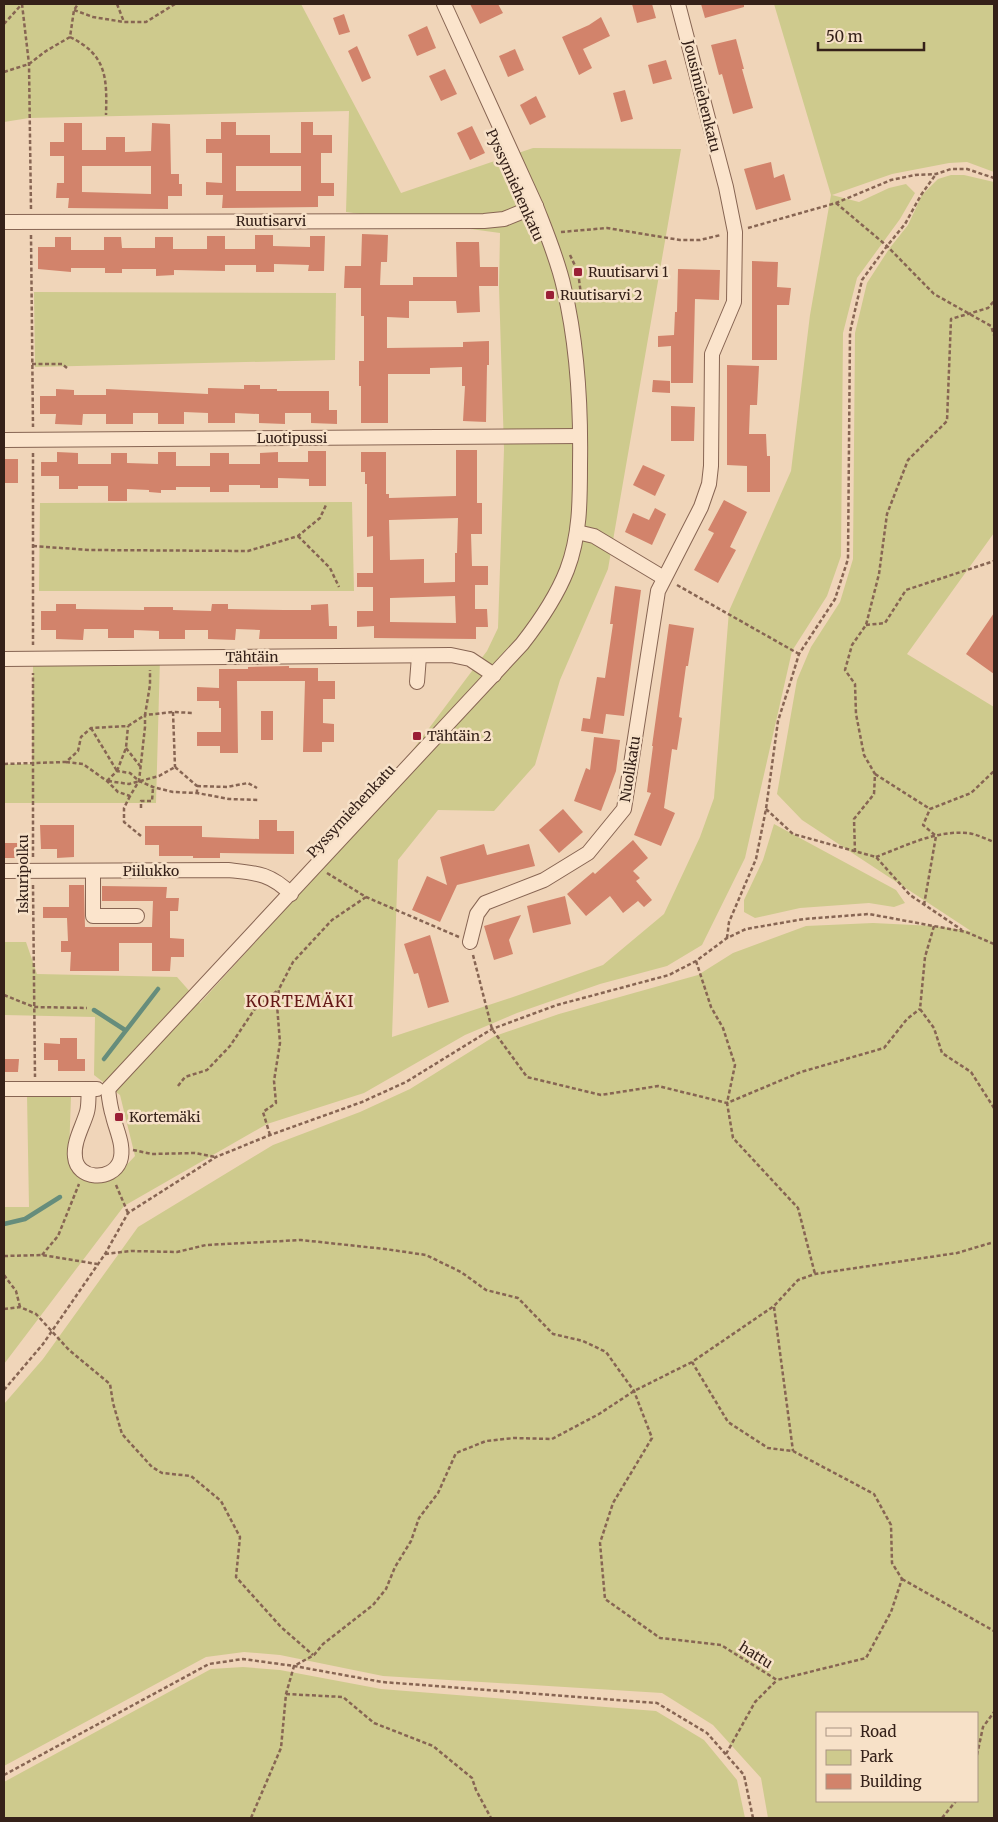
<svg xmlns="http://www.w3.org/2000/svg" width="998" height="1822" font-family="Merriweather,serif">
<rect width="100%" height="100%" fill="#f0d5b9"/>
<g fill="#ceca8d" fill-rule="evenodd">
<polygon points="4,4 301,4 401,193 533,148 681,149 608,569 560,680 535,765 494,811 438,810 398,860 392,1037 516,996 603,965 664,914 700,837 714,798 729,611 791,471 810,315 831,195 774,4 994,4 994,172 967,162 949,163 892,174 832,195 859,202 889,188 906,184 915,193 900,219 857,278 843,333 841,556 827,596 792,651 745,858 702,945 667,966 600,984 517,1013 465,1035 364,1093 267,1124 124,1206 4,1364 4,1207 29,1207 27,1095 71,1096 69,1154 71,1167 121,1171 135,1156 120,1095 94,1075 95,1017 4,1015 4,942 26,942 37,974 177,977 200,1003 330,860 487,651 498,628 504,449 499,287 500,233 346,212 349,111 29,118 4,122"/>
<path d="M 951,175 L 964,175 L 994,182 L 994,533 L 907,654 L 994,707 L 994,1818 L 768,1818 L 761,1778 L 713,1725 L 662,1693 L 383,1676 L 280,1655 L 244,1652 L 206,1657 L 4,1766 L 4,1404 L 43,1359 L 138,1227 L 273,1145 L 360,1112 L 410,1089 L 495,1036 L 559,1014 L 698,975 L 733,953 L 806,926 L 873,923 L 934,926 L 971,931 L 802,820 L 777,794 L 797,680 L 811,647 L 840,602 L 853,559 L 855,333 L 867,283 L 889,249 L 908,225 L 922,195 L 938,179 ZM 817,1713 L 977,1713 L 977,1801 L 817,1801 Z"/>
<polygon points="34,292 336,293 335,360 35,367"/>
<polygon points="352,502 354,591 39,591 40,503"/>
<polygon points="160,658 156,803 4,803 4,764 32,764 33,663"/>
<polygon points="774,824 896,890 905,903 894,907 869,903 800,908 755,918 744,912 744,900 763,860"/>
<polygon points="243,1667 280,1670 381,1689 656,1711 704,1740 737,1780 745,1818 4,1818 4,1782 211,1669"/>
</g>
<g fill="none" stroke-linecap="round" stroke-linejoin="round">
<g stroke="#668d7c" stroke-width="4.5">
<polyline points="94,1010 125,1030"/>
<polyline points="104,1059 158,989"/>
<polyline points="4,1224 25,1219 60,1197"/>
</g>
</g>
<g fill="#d2836b" fill-rule="evenodd">
<polygon points="470,4 498,4 503,13 480,24"/>
<polygon points="632,4 652,4 656,18 637,23"/>
<polygon points="701,4 744,4 744,7 705,18"/>
<polygon points="344,14 350,32 339,35 333,18"/>
<polygon points="601,17 610,36 583,49 592,68 579,75 562,37 589,25"/>
<polygon points="427,26 436,48 417,56 408,35"/>
<polygon points="736,39 744,69 742,69 753,108 733,114 722,74 719,75 711,45"/>
<polygon points="357,46 371,78 362,82 348,51"/>
<polygon points="515,49 524,70 508,77 499,56"/>
<polygon points="666,60 672,79 653,84 648,65"/>
<polygon points="445,69 457,94 441,101 429,76"/>
<polygon points="625,90 633,119 621,122 613,93"/>
<polygon points="536,96 546,117 530,125 520,105"/>
<path d="M 221,122 L 236,122 L 236,135 L 270,135 L 270,153 L 301,153 L 301,122 L 313,122 L 313,135 L 332,135 L 332,153 L 321,153 L 321,183 L 334,183 L 334,196 L 318,196 L 318,207 L 222,208 L 223,195 L 206,195 L 206,182 L 222,183 L 222,153 L 206,153 L 206,139 L 221,139 ZM 236,166 L 301,166 L 301,191 L 236,191 Z"/>
<path d="M 64,123 L 82,123 L 82,150 L 106,150 L 106,137 L 125,137 L 125,152 L 151,151 L 152,123 L 170,124 L 171,174 L 179,174 L 179,184 L 182,184 L 182,196 L 168,196 L 168,209 L 68,208 L 69,198 L 56,198 L 57,183 L 64,183 L 64,156 L 50,156 L 50,142 L 64,142 ZM 82,166 L 151,166 L 151,194 L 82,192 Z"/>
<polygon points="472,126 485,153 470,160 457,133"/>
<polygon points="771,162 774,178 784,174 791,200 756,210 744,169"/>
<polygon points="362,234 388,235 387,262 381,262 380,285 413,285 413,277 457,277 456,242 479,242 480,267 498,267 498,286 479,286 480,312 457,313 456,301 409,301 409,318 387,317 387,348 463,347 463,342 489,341 489,365 487,365 486,422 463,421 465,386 462,386 462,367 430,368 430,374 388,374 388,423 361,423 361,386 359,386 359,361 364,361 364,316 361,316 361,288 344,288 345,266 361,266"/>
<polygon points="255,235 273,235 273,246 310,247 310,236 325,236 324,271 308,271 309,265 274,264 274,272 256,272 256,265 225,265 225,271 174,270 174,275 156,276 156,269 122,269 122,273 105,273 105,268 71,268 71,272 38,269 38,247 55,247 55,237 71,237 71,250 104,250 104,237 121,237 122,248 155,248 155,237 173,237 173,249 207,249 207,236 225,236 225,249 255,249"/>
<polygon points="752,261 778,262 777,287 791,288 789,305 777,305 777,360 752,360"/>
<polygon points="678,269 720,270 719,300 695,299 693,383 671,383 671,346 658,347 658,336 674,335 675,312 677,312"/>
<polygon points="727,365 759,366 757,405 750,405 749,434 766,434 767,456 770,456 770,492 747,492 747,466 727,465"/>
<polygon points="653,380 670,381 670,393 652,392"/>
<polygon points="244,385 260,385 260,389 277,389 277,391 329,391 329,410 337,410 337,424 311,423 311,413 285,413 285,424 259,423 259,414 235,413 235,423 208,423 208,413 184,412 184,424 158,424 158,413 133,413 133,424 106,424 106,414 83,414 82,425 55,424 56,414 40,414 40,396 56,396 56,389 74,390 74,395 106,395 106,389 208,394 208,388 244,389"/>
<polygon points="671,406 695,407 694,441 671,441"/>
<path d="M 456,450 L 477,450 L 477,503 L 482,503 L 482,534 L 471,534 L 472,566 L 488,566 L 488,585 L 475,585 L 475,609 L 487,609 L 488,627 L 476,627 L 476,639 L 374,638 L 374,626 L 357,627 L 357,611 L 373,611 L 373,587 L 357,587 L 357,573 L 373,573 L 373,536 L 367,537 L 367,484 L 365,484 L 365,472 L 361,472 L 361,452 L 386,452 L 386,494 L 389,494 L 389,498 L 456,496 ZM 458,518 L 457,553 L 455,553 L 455,582 L 424,583 L 424,559 L 390,560 L 389,520 ZM 455,596 L 456,623 L 390,622 L 390,598 Z"/>
<polygon points="308,451 326,451 326,486 309,486 309,479 278,478 278,488 260,488 260,485 229,485 229,492 210,492 210,487 176,487 176,490 161,490 161,493 149,492 149,490 127,489 127,501 108,501 108,486 78,486 78,489 59,489 59,476 41,476 41,462 57,462 57,452 78,453 78,464 111,464 111,453 127,453 127,463 158,464 158,452 176,452 176,466 210,466 210,453 229,453 229,464 260,464 260,453 278,452 278,462 308,462"/>
<rect x="4" y="459" width="14" height="24"/>
<polygon points="643,465 665,475 655,496 633,485"/>
<polygon points="724,500 747,512 730,547 736,550 718,583 694,570 714,533 708,530"/>
<polygon points="655,508 666,514 652,545 625,532 633,513 649,520"/>
<polygon points="615,586 641,590 624,716 606,714 603,734 581,731 583,718 590,719 597,677 605,678 613,624 610,624"/>
<polygon points="56,604 76,604 76,609 144,610 144,607 173,607 173,610 211,611 212,604 228,604 228,609 284,610 311,610 311,605 328,604 329,626 337,626 337,639 259,639 260,630 236,629 235,640 208,639 208,630 185,630 185,639 159,639 159,631 134,630 134,638 108,638 108,629 84,629 83,640 56,639 56,630 41,630 41,611 56,611"/>
<polygon points="994,613 994,674 966,654"/>
<polygon points="669,624 694,628 688,666 686,666 679,717 682,718 677,750 672,749 664,808 675,813 661,846 634,835 651,793 647,792 653,746 652,746"/>
<polygon points="289,666 289,668 318,668 318,681 335,681 335,699 323,699 323,723 334,724 334,742 322,742 322,752 303,752 305,681 237,681 238,753 220,753 220,746 197,746 197,732 221,732 221,708 219,708 219,701 197,701 197,687 219,688 219,669 248,669 248,667"/>
<rect x="261" y="711" width="12" height="29"/>
<polygon points="594,737 620,740 616,771 601,811 574,801 586,768 590,770"/>
<polygon points="563,809 583,832 559,853 539,830"/>
<polygon points="259,820 277,820 277,831 294,831 294,854 220,853 220,858 193,858 193,856 159,856 159,845 145,845 145,826 202,826 202,837 259,839"/>
<polygon points="40,825 74,825 74,857 57,858 57,849 41,849"/>
<polygon points="633,840 648,858 633,871 640,878 636,881 652,900 644,907 638,901 623,913 610,896 586,916 567,894 593,872 595,874"/>
<polygon points="4,843 17,843 18,858 4,858"/>
<polygon points="484,844 487,855 529,844 535,866 457,885 440,922 412,910 427,876 447,885 440,857"/>
<polygon points="69,885 84,885 85,927 152,927 153,901 102,901 102,886 167,887 166,898 179,898 178,911 170,911 170,938 184,939 184,957 171,957 170,971 152,971 152,943 119,943 119,971 70,971 71,952 61,952 61,941 68,941 67,918 43,918 43,907 69,907"/>
<polygon points="565,896 571,924 533,933 527,906"/>
<polygon points="521,915 509,940 513,954 494,960 484,926"/>
<polygon points="430,935 449,1002 428,1008 418,973 414,974 404,944"/>
<polygon points="60,1038 77,1038 77,1059 85,1059 85,1071 58,1071 58,1060 44,1060 44,1043 60,1044"/>
<polygon points="4,1059 19,1059 18,1072 4,1072"/>
</g>
<g fill="none" stroke-linecap="round" stroke-linejoin="round">
<defs>
<g id="minor">
<polyline points="4,222 484,221 504,219 536,206"/>
<polyline points="4,440 580,436"/>
<polyline points="577,532 594,536 664,578"/>
<polyline points="4,659 451,655 470,659 494,675"/>
<polyline points="417,682 419,656"/>
<path d="M 4,871 L 228,870 C 256,873 270,873 291,894"/>
<polyline points="93,871 93,916 137,916"/>
<polyline points="470,942 477,914 485,903 544,880 588,853 624,809 658,591 701,507 709,484 711,466 712,354 734,302 735,232 726,187 678,4"/>
<polyline points="4,1089 97,1089"/>
<path d="M 89,1089 C 88,1097 89,1105 87,1112 C 83,1126 73,1142 75,1157 C 77,1180 112,1182 120,1161 C 125,1146 116,1130 113,1116 C 110,1107 109,1098 108,1089"/>
<path d="M 108,1089 L 522,644 C 540,621 556,598 567,570 C 580,536 580,501 580,465 C 581,405 578,347 564,288 C 558,260 546,232 536,206 L 444,4"/>
</g>
</defs>
<use href="#minor" stroke="#876553" stroke-width="16"/>
<g stroke="#876553" stroke-width="2.5" stroke-dasharray="4 2.5" stroke-linecap="butt">
<polyline points="22,4 29,64 31,210"/>
<polyline points="117,4 124,22"/>
<polyline points="74,10 93,17 124,22 146,22 175,4"/>
<polyline points="4,24 22,4"/>
<path d="M 70,37 C 107,55 107,78 106,115"/>
<polyline points="4,72 29,64 46,51 70,37 74,10 78,4"/>
<polyline points="836,203 887,246 934,294 991,326 994,335"/>
<polyline points="748,228 836,203 891,180 915,175 936,174 951,169 967,169 994,178"/>
<polyline points="561,232 607,228 680,240 700,240 721,235"/>
<polyline points="31,235 33,427"/>
<polyline points="570,255 578,272 582,302"/>
<polyline points="32,364 62,364 67,368"/>
<polyline points="33,453 33,645"/>
<polyline points="298,536 330,568 339,587"/>
<polyline points="33,546 89,550 248,551 298,536 320,518 326,505"/>
<polyline points="677,585 799,654"/>
<polyline points="866,625 885,623 906,590 994,561"/>
<polyline points="173,712 175,767"/>
<polyline points="91,728 117,771"/>
<polyline points="126,748 140,766"/>
<polyline points="66,762 83,764 107,781 118,792 130,796 139,781 145,727 145,715 173,712 193,713"/>
<polyline points="4,764 66,762 78,751 81,737 91,728 128,726 145,715 150,685 150,670"/>
<polyline points="175,767 197,786 197,793"/>
<polyline points="117,771 126,748 128,726"/>
<polyline points="875,774 930,809"/>
<polyline points="107,781 117,771 130,773 139,781 153,787 173,792 197,793 229,799 259,800"/>
<polyline points="108,781 129,784 159,776 175,767"/>
<polyline points="197,786 227,787 248,783 257,788"/>
<polyline points="130,796 124,808 124,822 141,836"/>
<polyline points="141,808 141,801 152,801 153,788"/>
<polyline points="766,809 793,834 876,857 910,895 962,930"/>
<polyline points="855,852 854,819 874,794 875,774 864,755 856,714 855,684 845,670 852,645 866,625 879,574 887,514 908,460 947,421 951,319 988,308 994,301"/>
<polyline points="33,857 33,673"/>
<path d="M 876,857 C 905,846 936,830 968,833 C 976,834 986,839 994,842"/>
<polyline points="327,873 366,897 459,937"/>
<polyline points="33,885 35,1077"/>
<polyline points="924,905 936,836 923,825 930,809 971,793 994,771"/>
<polyline points="934,926 925,957 920,1009 934,1028 942,1053 971,1072 994,1108"/>
<polyline points="727,938 729,922 756,859 766,809 778,721 792,677 799,654 835,599 848,559 850,332 862,280 887,246 905,224 921,195 936,174"/>
<polyline points="473,955 492,1029 527,1077 601,1095 658,1086 727,1103 801,1072 884,1048 907,1019 920,1009"/>
<polyline points="696,961 711,1007 723,1028 735,1065 727,1103 733,1138 798,1208 815,1274"/>
<polyline points="4,995 34,1007 87,1008"/>
<polyline points="178,1086 185,1077 207,1070 230,1046 254,1010 278,990"/>
<polyline points="270,1135 263,1112 276,1103 274,1081 280,1043 277,1005 279,989 293,962 332,920 366,897"/>
<polyline points="133,1150 152,1154 195,1153 216,1157"/>
<polyline points="116,1185 128,1213"/>
<polyline points="105,1254 131,1251 177,1252 206,1245 301,1240 385,1249 426,1255 461,1272 486,1290 518,1298 553,1334 583,1341 606,1352 634,1391 652,1438 613,1503 600,1543 605,1599 660,1638 721,1645 777,1680 866,1658 891,1612 902,1579 892,1563 891,1525 874,1494 793,1451 768,1448 728,1422 692,1362"/>
<polyline points="42,1255 58,1236 79,1184"/>
<polyline points="4,1256 42,1255 97,1264"/>
<polyline points="4,1275 16,1291 20,1307"/>
<polyline points="774,1307 793,1451"/>
<polyline points="4,1309 20,1307 36,1314 69,1350 110,1384 113,1403 122,1434 152,1467 162,1473 191,1476 221,1501 240,1537 236,1577 281,1627 313,1655"/>
<polyline points="4,1390 43,1344 105,1254 128,1213 216,1157 270,1135 362,1102 406,1082 492,1029 557,1005 669,975 696,961 727,938 746,929 804,919 869,914 966,932 994,944"/>
<polyline points="902,1579 994,1631"/>
<polyline points="286,1694 343,1697 374,1723 433,1746 472,1778 476,1790 491,1818"/>
<polyline points="726,1754 755,1702 777,1680"/>
<polyline points="977,1755 983,1727 994,1712"/>
<polyline points="4,1775 209,1664 243,1659 294,1666 382,1682 657,1703 707,1733 744,1775 753,1818"/>
<polyline points="251,1818 281,1748 286,1694 294,1666 314,1655 323,1644 373,1605 386,1589 395,1567 411,1541 419,1518 438,1493 456,1453 486,1441 514,1438 552,1439 599,1414 634,1391 692,1362 774,1306 798,1280 815,1274 957,1253 994,1242"/>
<polyline points="942,1818 956,1801"/>
</g>
<use href="#minor" stroke="#fbe4cc" stroke-width="14"/>
</g>
<g fill="#9a1f36" stroke="#f7e1c8" stroke-width="2">
<rect x="573" y="267" width="10" height="10" rx="2.5"/>
<rect x="545" y="290" width="10" height="10" rx="2.5"/>
<rect x="412" y="731" width="10" height="10" rx="2.5"/>
<rect x="114" y="1112" width="10" height="10" rx="2.5"/>
</g>
<g text-anchor="middle" stroke-width="5" stroke-linejoin="round" paint-order="stroke">
<g font-size="14" fill="#352119" stroke="#f7e1c8">
<text transform="translate(702 96) rotate(76)" y="5">Jousimiehenkatu</text>
<text transform="translate(515 185) rotate(66)" y="5">Pyssymiehenkatu</text>
<text x="271" y="226">Ruutisarvi</text>
<text x="292" y="443">Luotipussi</text>
<text x="252" y="662">Tähtäin</text>
<text transform="translate(630 769) rotate(-81)" y="5">Nuolikatu</text>
<text transform="translate(351 811) rotate(-47)" y="5">Pyssymiehenkatu</text>
<text x="151" y="876">Piilukko</text>
<text transform="translate(23 874) rotate(-90)" y="5">Iskuripolku</text>
<text transform="translate(756 1655) rotate(32)" y="5">hattu</text>
</g>
<g font-size="14" fill="#352119" stroke="#f7e1c8" text-anchor="start">
<text x="588" y="277">Ruutisarvi 1</text>
<text x="560" y="300">Ruutisarvi 2</text>
<text x="427" y="741">Tähtäin 2</text>
<text x="129" y="1122">Kortemäki</text>
</g>
<g font-size="16" letter-spacing="1" fill="#641816" stroke="#f7e1c8">
<text x="300" y="1007">KORTEMÄKI</text>
</g>
</g>
<rect width="998" height="1822" fill="none" stroke="#352119" stroke-width="10"/>
<rect x="816" y="1712" width="162" height="90" fill="#f7e1c8" stroke="#a99482"/>
<rect x="826" y="1728" width="25" height="8" fill="#fbe4cc" stroke="#a99482"/>
<text x="860" y="1737" font-size="15" fill="#352119">Road</text>
<rect x="826" y="1750" width="25" height="15" fill="#ceca8d" stroke="#a99482"/>
<text x="860" y="1762" font-size="15" fill="#352119">Park</text>
<rect x="826" y="1774" width="25" height="15" fill="#d2836b" stroke="#a99482"/>
<text x="860" y="1787" font-size="15" fill="#352119">Building</text>
<path d="M818 42v8h106v-8" fill="none" stroke="#352119" stroke-width="2.5"/>
<text x="826" y="42" font-size="15" fill="#352119" stroke="#f7e1c8" stroke-width="4" paint-order="stroke">50 m</text>
</svg>
